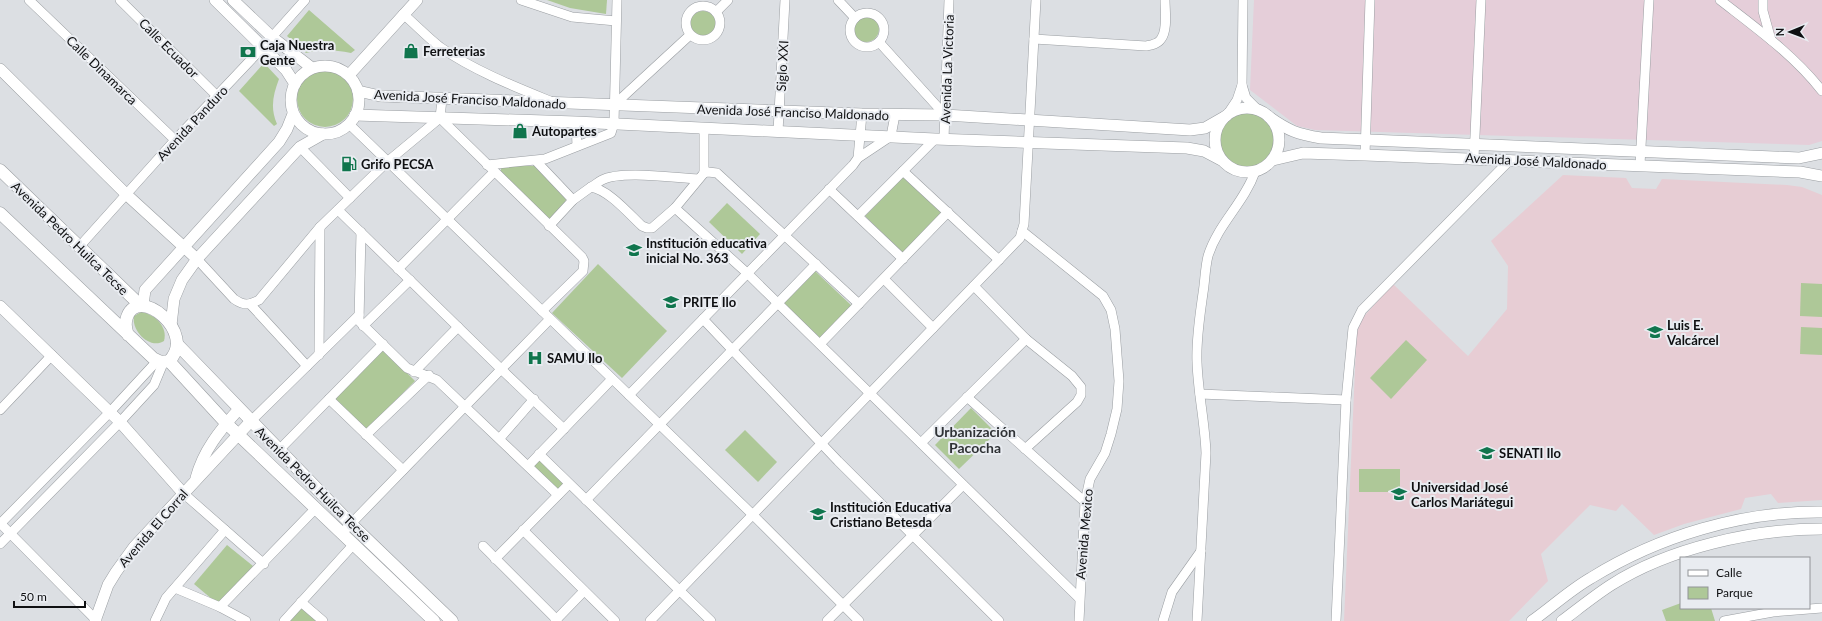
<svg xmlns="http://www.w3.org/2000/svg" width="1822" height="621" font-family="Lato,sans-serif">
<rect width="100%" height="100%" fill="#dcdfe3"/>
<polygon fill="#e5ced9" points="1254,0 1822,0 1822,141 1809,145 1315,130 1297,126 1250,90"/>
<polygon fill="#e7cdd4" points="1563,175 1626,178 1632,188 1656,189 1662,179 1787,185 1802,187 1822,195 1822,500 1778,503 1771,494 1745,498 1741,509 1684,524 1654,535 1622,504 1616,511 1590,505 1541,554 1548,581 1509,621 1344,621 1357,324 1393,284 1468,356 1507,309 1508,266 1491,241"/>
<g fill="#aec898">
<polygon points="547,0 607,0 606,14 570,8"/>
<path d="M 309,10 L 355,50 L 351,53 C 335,50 322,48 306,53 L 287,36 Z"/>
<circle cx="703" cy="24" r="13"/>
<circle cx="866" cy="29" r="13"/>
<path d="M 264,63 L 279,79 C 273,95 270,108 277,124 L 274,126 L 239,91 Z"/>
<circle cx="325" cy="99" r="28"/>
<circle cx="1247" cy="140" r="27"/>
<polygon points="501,165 535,166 566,199 565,205 550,220 501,173"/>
<polygon points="904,176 943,213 903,253 865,216"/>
<polygon points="727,203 760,234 742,254 709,222"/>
<polygon points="598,264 667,331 622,378 552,313"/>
<polygon points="815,271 852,306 821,339 783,303"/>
<polygon points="1801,283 1822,284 1822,317 1800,316"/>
<path d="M 141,312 C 155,314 168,327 164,341 C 150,350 131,331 134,316 Z"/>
<polygon points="1801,327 1822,328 1822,355 1800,354"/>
<polygon points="1406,340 1427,360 1391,399 1370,378"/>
<polygon points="383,349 415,381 366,430 335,399"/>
<polygon points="971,408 996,433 959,469 935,445"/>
<polygon points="745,430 777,462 758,482 725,450"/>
<polygon points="538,461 542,461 563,483 563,486 557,489 536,469 534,464"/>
<rect x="1359" y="469" width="41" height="23"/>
<polygon points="227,545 253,566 219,605 194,584"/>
<polygon points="1681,603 1681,608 1711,608 1715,621 1666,621 1662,610"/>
<polygon points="301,605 319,621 286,621"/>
</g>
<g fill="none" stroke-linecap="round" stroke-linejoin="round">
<defs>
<g id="minor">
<polyline points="29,0 175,140"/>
<polyline points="120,0 217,96"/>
<polyline points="521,0 572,17 616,21"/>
<polyline points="838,0 855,18"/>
<path d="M 1720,0 C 1756,28 1794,55 1822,91"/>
<polyline points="1763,0 1763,11 1771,40"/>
<circle cx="703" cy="23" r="17"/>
<polyline points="716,12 728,0"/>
<circle cx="867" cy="30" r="17"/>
<path d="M 403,14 C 416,25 427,37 440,47 C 473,70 513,86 550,101"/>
<path d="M 1034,39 L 1146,46 C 1151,45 1158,44 1161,39 C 1168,30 1165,11 1165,0"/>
<polyline points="879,42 945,115"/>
<polyline points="1242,85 1246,98 1259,111"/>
<polyline points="614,105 690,35"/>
<polyline points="1227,115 1237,100 1242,85 1243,0"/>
<polyline points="440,118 582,257 584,261 583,271 542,311"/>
<polyline points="576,122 577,146"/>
<polyline points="349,124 753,515 859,621"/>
<polyline points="778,132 785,0"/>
<polyline points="944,139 949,0"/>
<polyline points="300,147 350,198"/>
<polyline points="1365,155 1370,0"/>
<polyline points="858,158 891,136 895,115"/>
<polyline points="1474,158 1481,0"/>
<polyline points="536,161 573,200"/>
<polyline points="487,165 545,159 611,133 614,123 617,0"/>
<polyline points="1640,165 1649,0"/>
<polyline points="903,171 999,260"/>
<polyline points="704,173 704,128"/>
<path d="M 591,187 C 595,185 598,182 602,180 C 621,170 675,178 698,179"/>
<polyline points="829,189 903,259"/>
<polyline points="675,208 747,273 1079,598"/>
<polyline points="338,210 501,369 564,429"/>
<polyline points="858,216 935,139"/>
<path d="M 549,226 L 573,200 L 591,187 C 609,190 629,214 642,226 L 647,228 L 652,228 L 675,208 L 704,173 L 708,172 L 717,173 L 859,304"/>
<polyline points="1022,231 1103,296 1111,310 1115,329 1119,381 1117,409 1111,434 1105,453 1090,479 1085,502 1079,621"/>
<polyline points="361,232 359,321 407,368 437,380 558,495"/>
<polyline points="79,247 175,140 263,47 305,0"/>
<path d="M 197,259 L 234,299 C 244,306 249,305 259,300 L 320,227 L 387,162 L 440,118 L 442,99"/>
<polyline points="398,269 494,172"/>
<polyline points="884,279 933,328"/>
<polyline points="974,286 1026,339 1072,376 1081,387 1081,395 1077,402 1025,449"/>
<polyline points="251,305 307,366"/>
<polyline points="703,319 838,461 999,621"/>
<polyline points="363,326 410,280"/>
<polyline points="820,344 948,212"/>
<polyline points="319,355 320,227"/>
<polyline points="414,372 458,327"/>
<polyline points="1200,394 1346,400"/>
<polyline points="629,395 853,165 858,158 862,114"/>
<polyline points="967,397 1085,502"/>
<polyline points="329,399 403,470"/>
<polyline points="0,410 52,355"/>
<polyline points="251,421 359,315"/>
<polyline points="366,435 429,375"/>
<polyline points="500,438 534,399"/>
<polyline points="921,443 1026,339"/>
<polyline points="279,450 383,344"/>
<polyline points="539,454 711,621"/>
<polyline points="528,466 612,379"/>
<polyline points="183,493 264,564"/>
<polyline points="586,500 816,264"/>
<polyline points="0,523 97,621"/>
<polyline points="0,524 110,412 157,361"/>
<polyline points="523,530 615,621"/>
<polyline points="341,534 550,319"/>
<polyline points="0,544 120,422 154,385 164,361"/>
<polyline points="483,546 557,620"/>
<polyline points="495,559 569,484"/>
<polyline points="175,588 220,607 246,621"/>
<polyline points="301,602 323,621"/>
<polyline points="220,607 315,509"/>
<polyline points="155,621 166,598 225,530"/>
<polyline points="284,621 353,545"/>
<polyline points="555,621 584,591"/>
<polyline points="650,621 1020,238 1024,224 1036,0"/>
<polyline points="827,621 963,485"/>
<polyline points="1163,621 1172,592 1201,551"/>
<path d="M 1197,621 L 1206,453 C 1205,423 1198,393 1197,362 C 1196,339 1200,315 1203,293 C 1205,281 1205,268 1208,256 C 1218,224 1244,203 1255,172"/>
<polyline points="1336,621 1346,400 1353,328 1362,310 1510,160"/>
<polyline points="1724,621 1773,612 1822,608"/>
</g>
<g id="tertiary">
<polyline points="215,0 286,70 295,84"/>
<polyline points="233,0 272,37 312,68"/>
<circle cx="325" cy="100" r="34"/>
<polyline points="0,69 127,195 197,259"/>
<polyline points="349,75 417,0"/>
<polyline points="358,91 380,96 862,114 945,115 1190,130 1205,128 1226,116"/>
<circle cx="1247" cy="140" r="32"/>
<polyline points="355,115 576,122 935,139 1187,148 1204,151 1221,160"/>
<path d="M 1269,117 C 1289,131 1297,134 1321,138 L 1799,158 L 1822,153"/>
<polyline points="1273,160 1303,153 1365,155 1800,172 1822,176"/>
<polyline points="143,305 145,290 279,142 287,129 293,114"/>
<polyline points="0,306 120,422 183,493"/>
<polyline points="171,325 174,299 182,280 197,259 300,147 323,134"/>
<path d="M 196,478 C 203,451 220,430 239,409"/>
<polyline points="95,621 108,585 116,572 134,547 251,421"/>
<path d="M 1532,621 C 1552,607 1570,590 1591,578 C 1659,536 1742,511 1822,512"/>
<path d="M 1562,621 C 1578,609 1594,596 1611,585 C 1669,548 1754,529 1822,529"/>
</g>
<g id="secondary">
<polyline points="0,170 140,305"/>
<path d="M 0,213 L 153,358 L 161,362 L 169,361 C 198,333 138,284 127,317 C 125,323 125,328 128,335"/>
<polyline points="177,344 351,524 452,621"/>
<polyline points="169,361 226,423 434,621"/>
</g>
</defs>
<use href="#minor" stroke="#9a9ea2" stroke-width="10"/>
<use href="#tertiary" stroke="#9a9ea2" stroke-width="12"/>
<use href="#secondary" stroke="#9a9ea2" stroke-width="13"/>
<use href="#minor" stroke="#fff" stroke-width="9"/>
<use href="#tertiary" stroke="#fff" stroke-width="11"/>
<use href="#secondary" stroke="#fff" stroke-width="12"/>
</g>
<defs>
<symbol id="shop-bare" viewBox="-9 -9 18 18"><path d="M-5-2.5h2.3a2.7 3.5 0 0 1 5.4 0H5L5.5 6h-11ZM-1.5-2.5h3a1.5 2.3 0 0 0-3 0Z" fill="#10754d" stroke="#e9ecf1" stroke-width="2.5" paint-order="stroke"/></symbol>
<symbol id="bank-bare" viewBox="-9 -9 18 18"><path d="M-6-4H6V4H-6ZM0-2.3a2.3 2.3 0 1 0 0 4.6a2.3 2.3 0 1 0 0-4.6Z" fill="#10754d" stroke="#e9ecf1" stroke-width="2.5" paint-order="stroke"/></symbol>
<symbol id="fuel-bare" viewBox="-9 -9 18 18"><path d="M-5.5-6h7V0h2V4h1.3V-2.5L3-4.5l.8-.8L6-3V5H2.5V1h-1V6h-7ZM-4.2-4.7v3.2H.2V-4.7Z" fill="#10754d" stroke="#e9ecf1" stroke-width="2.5" paint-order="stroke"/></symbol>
<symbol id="school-bare" viewBox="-9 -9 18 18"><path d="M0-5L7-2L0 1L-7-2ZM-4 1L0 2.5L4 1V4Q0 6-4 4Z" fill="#10754d" stroke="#e9ecf1" stroke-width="2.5" paint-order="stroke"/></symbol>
<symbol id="hospital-bare" viewBox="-9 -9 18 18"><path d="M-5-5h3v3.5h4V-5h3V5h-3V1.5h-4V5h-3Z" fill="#10754d" stroke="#e9ecf1" stroke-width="2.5" paint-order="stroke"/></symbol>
<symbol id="university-bare" viewBox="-9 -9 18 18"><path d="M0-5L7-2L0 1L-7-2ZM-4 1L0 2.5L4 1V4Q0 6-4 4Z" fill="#10754d" stroke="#e9ecf1" stroke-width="2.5" paint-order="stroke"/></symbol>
</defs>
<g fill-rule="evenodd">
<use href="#shop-bare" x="400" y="40" width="22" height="22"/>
<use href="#bank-bare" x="237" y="41" width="22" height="22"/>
<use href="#shop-bare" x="509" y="120" width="22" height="22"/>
<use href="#fuel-bare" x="338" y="153" width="22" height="22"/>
<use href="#school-bare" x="623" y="239" width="22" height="22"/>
<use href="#school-bare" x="660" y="291" width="22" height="22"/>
<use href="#school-bare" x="1644" y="321" width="22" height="22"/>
<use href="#hospital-bare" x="524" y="347" width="22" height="22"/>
<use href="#university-bare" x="1476" y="442" width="22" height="22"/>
<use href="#university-bare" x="1388" y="483" width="22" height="22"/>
<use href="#school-bare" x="807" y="503" width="22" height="22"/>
</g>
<g text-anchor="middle" stroke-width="4" stroke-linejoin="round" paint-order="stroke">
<g font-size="13" font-weight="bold" fill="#0f1012" stroke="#e9ecf1" text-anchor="start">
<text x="260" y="50">Caja Nuestra<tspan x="260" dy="15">Gente</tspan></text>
<text x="423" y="56">Ferreterias</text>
<text x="532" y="136">Autopartes</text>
<text x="361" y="169">Grifo PECSA</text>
<text x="646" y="248">Institución educativa<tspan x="646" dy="15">inicial No. 363</tspan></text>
<text x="683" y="307">PRITE Ilo</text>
<text x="1667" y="330">Luis E.<tspan x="1667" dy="15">Valcárcel</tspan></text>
<text x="547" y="363">SAMU Ilo</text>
<text x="1499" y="458">SENATI Ilo</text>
<text x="1411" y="492">Universidad José<tspan x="1411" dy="15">Carlos Mariátegui</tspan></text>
<text x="830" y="512">Institución Educativa<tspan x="830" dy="15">Cristiano Betesda</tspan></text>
</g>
<g font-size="13" fill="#0f1012" stroke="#e9ecf1">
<text transform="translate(169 48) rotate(45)" y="5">Calle Ecuador</text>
<text transform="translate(782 66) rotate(-87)" y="5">Siglo XXI</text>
<text transform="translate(947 69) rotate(-88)" y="5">Avenida La Victoria</text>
<text transform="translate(102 70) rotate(44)" y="5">Calle Dinamarca</text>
<text transform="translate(470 99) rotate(3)" y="5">Avenida José Franciso Maldonado</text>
<text transform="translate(793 112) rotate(2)" y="5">Avenida José Franciso Maldonado</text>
<text transform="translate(192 123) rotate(-47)" y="5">Avenida Panduro</text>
<text transform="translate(1536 161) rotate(3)" y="5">Avenida José Maldonado</text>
<text transform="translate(70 238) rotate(44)" y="5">Avenida Pedro Huilca Tecse</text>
<text transform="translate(313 484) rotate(45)" y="5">Avenida Pedro Huilca Tecse</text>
<text transform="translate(153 528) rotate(-49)" y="5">Avenida El Corral</text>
<text transform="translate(1084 534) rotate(-85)" y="5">Avenida Mexico</text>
</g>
<g font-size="14" font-weight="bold" fill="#2f3235" stroke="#e9ecf1">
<text x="975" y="437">Urbanización<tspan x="975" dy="16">Pacocha</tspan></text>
</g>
</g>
<rect x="1680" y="557" width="130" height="52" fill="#e9ecf1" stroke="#929498"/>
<rect x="1688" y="570" width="20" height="6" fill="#ffffff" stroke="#929498"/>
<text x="1716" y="577" font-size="12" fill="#0f1012">Calle</text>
<rect x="1688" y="587" width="20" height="12" fill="#aec898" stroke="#929498"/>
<text x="1716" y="597" font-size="12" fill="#0f1012">Parque</text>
<g transform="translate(1790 32) rotate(269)" stroke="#e9ecf1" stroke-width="3" paint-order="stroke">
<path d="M0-3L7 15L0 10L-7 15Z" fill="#0f1012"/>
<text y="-6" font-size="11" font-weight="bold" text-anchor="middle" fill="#0f1012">N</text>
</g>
<path d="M14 601v6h71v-6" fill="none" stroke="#0f1012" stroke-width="2"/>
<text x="20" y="601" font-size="12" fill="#0f1012" stroke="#e9ecf1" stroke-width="3" paint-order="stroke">50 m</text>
</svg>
